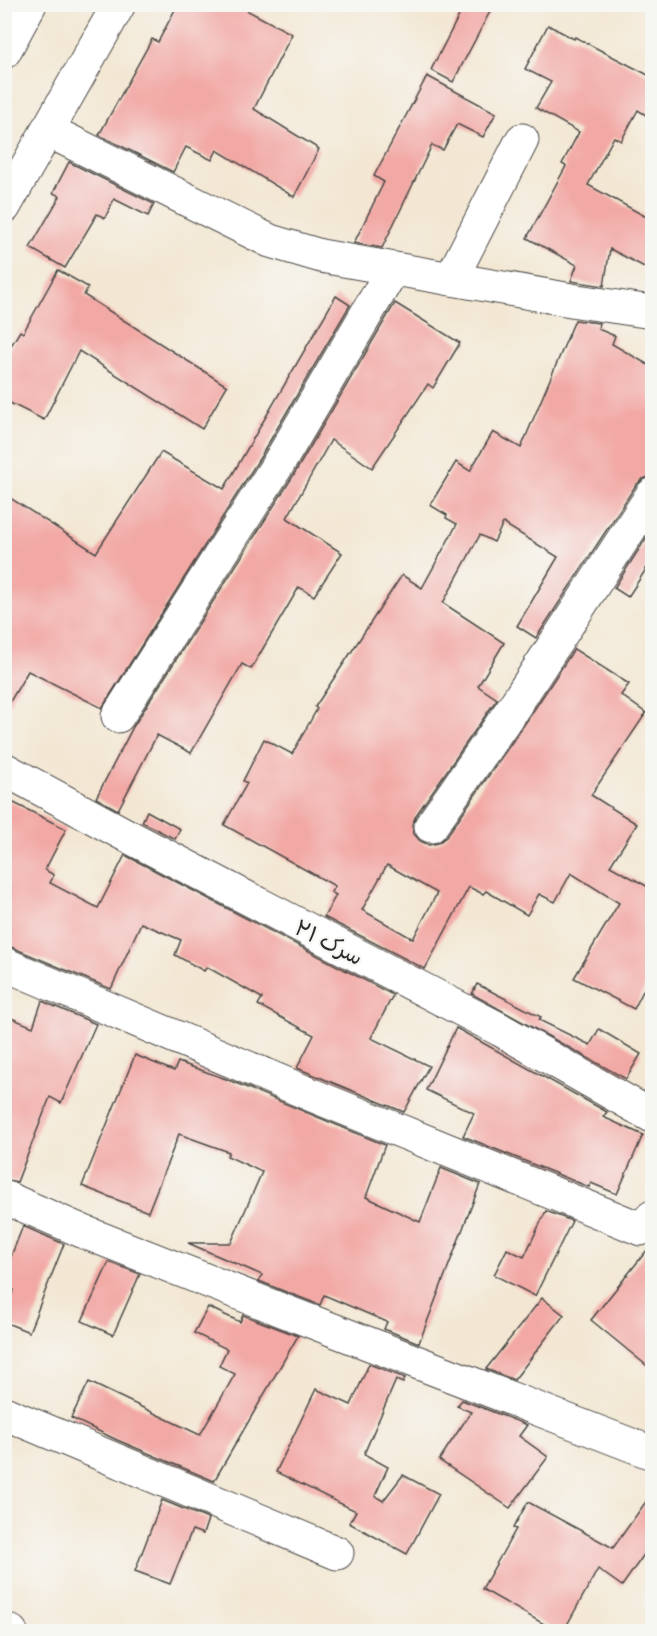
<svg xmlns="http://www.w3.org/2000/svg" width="657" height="1636" font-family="'Patrick Hand','Playpen Sans Arabic',sans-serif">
<rect width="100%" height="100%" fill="#f6f6f2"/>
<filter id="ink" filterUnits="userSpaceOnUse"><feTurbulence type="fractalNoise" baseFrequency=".0167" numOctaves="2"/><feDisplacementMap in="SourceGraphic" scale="12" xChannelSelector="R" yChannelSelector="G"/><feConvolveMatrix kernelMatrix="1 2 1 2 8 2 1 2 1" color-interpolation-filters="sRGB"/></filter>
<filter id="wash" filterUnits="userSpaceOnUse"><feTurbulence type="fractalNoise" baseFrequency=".008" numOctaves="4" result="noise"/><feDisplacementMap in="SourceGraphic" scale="24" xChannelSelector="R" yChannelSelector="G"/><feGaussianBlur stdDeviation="1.35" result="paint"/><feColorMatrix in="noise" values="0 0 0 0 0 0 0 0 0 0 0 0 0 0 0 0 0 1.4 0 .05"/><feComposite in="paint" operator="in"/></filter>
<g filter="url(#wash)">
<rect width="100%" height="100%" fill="#f3e7d3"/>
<g id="blocks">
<g fill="#f2a9a5" fill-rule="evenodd">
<polygon points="178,4 235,4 292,34 254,109 319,149 294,197 217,150 212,160 186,147 173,172 99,135 152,39 158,42"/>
<polygon points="465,4 494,4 453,82 431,70"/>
<polygon points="548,25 574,39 575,37 652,77 652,119 638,110 621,141 614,137 588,185 652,220 652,271 610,249 604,286 571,281 577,265 527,238 566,166 562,164 579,132 536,108 551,82 525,69"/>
<polygon points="427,76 496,113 483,137 457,124 443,150 432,145 382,248 354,243 384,182 374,176"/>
<polygon points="69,162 154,204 148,216 114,199 105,218 97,214 65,268 30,248 60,196 53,193"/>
<polygon points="58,270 88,287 84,295 227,386 202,429 79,351 44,420 4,400 4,357 20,331 23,333"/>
<polygon points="336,296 350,305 261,456 102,708 28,671 4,712 4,494 96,553 161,452 224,489"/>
<polygon points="395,303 460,343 433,388 428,384 372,468 331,440 287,518 342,553 314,596 299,587 251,669 242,664 191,753 157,735 118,810 96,798 133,727 293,476"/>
<path d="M 575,320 L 599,323 L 598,329 L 615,336 L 612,344 L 652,367 L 652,476 L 643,479 L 636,485 L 536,638 L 517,626 L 558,557 L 503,523 L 494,542 L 480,535 L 443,603 L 504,643 L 478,686 L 497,699 L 416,815 L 412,825 L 414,834 L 420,841 L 429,845 L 438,843 L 446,837 L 528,719 L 574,649 L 629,684 L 621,695 L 646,713 L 591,795 L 637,824 L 610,866 L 652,889 L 652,973 L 634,1009 L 574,978 L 619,903 L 571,873 L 555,902 L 539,894 L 527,915 L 486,891 L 483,894 L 469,887 L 425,969 L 324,917 L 336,895 L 331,892 L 335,886 L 224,825 L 247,783 L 243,781 L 264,739 L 292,754 L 317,709 L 315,707 L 402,575 L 422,588 L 457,524 L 446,518 L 447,515 L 430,505 L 456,462 L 470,471 L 493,432 L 521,448 ZM 387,865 L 437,893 L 413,939 L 362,910 Z"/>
<polygon points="652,529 652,560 628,597 614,588"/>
<polygon points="4,798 66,829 45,870 54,875 50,883 98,908 125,855 393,995 371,1038 429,1066 404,1112 297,1068 314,1035 258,1005 262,998 207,967 204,971 175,955 181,940 141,923 111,989 11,947 4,946"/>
<polygon points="147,811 180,829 175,839 142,822"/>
<polygon points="477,984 541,1017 539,1020 590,1045 599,1029 641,1054 626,1079 472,994"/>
<polygon points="42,1001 96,1024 61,1103 50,1097 17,1182 4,1179 4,1015 33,1027"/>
<polygon points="456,1028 607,1112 603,1117 643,1135 617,1194 591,1183 589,1187 463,1136 474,1113 426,1090"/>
<polygon points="135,1055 174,1071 178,1062 226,1079 385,1145 366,1197 420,1222 441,1168 480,1184 419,1343 384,1329 387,1322 324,1295 320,1305 286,1292 259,1281 262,1275 188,1243 231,1243 262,1172 227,1156 229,1152 179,1134 148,1212 82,1186"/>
<polygon points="546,1211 572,1221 535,1296 494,1275 507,1249 524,1257"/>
<polygon points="23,1226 64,1244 29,1332 4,1322 4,1313 14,1290 4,1286 4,1274"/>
<polygon points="652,1244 652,1370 591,1320"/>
<polygon points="109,1262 140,1274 113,1335 82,1321"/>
<polygon points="542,1298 564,1315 514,1380 486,1369"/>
<polygon points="208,1307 240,1322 243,1315 298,1336 214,1481 117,1440 71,1418 89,1382 200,1435 235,1374 219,1366 227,1349 194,1333"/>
<polygon points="369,1364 405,1378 403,1383 396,1380 364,1454 388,1467 375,1496 383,1501 403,1475 439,1494 407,1554 349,1523 356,1511 276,1472 316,1389 351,1405"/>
<polygon points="462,1400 527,1425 519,1436 548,1457 510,1508 439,1460 471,1412 457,1406"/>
<polygon points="652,1493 652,1543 622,1586 598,1569 563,1632 558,1632 482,1589 516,1529 513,1528 528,1502 613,1548"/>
<polygon points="162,1500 208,1519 203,1534 192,1530 170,1584 135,1571"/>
</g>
</g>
</g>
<g filter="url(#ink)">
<use href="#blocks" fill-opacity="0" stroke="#494744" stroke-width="1.5"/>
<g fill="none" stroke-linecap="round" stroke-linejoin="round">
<defs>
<g id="minor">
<polyline points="47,130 270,241 321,256 577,301 652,312"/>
<polyline points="451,279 522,140"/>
<polyline points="118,716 277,466 393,269"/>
<polyline points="4,769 124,834 501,1030 652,1116"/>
<polyline points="431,826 513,708 652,495"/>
<polyline points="4,964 312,1095 641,1229 652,1217"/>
<polyline points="4,1197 84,1232 279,1309 652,1453"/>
<polyline points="4,1413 337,1553"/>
<polyline points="4,1629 11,1632"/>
</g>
<g id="highway">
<polyline points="4,52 30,4"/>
<polyline points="4,207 119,4"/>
</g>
</defs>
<use href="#minor" stroke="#494744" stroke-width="35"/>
<use href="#highway" stroke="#494744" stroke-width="35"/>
<use href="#minor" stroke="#fff" stroke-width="33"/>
<use href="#highway" stroke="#fff" stroke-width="33"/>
</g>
</g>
<g text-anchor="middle" stroke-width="4.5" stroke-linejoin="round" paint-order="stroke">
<g font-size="22" fill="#2b2b2b" stroke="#f6f6f2">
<text transform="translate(329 942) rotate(27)" y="8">سرک ۲۱</text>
</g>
</g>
<rect width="657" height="1636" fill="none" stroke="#f6f6f2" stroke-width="24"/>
</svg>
